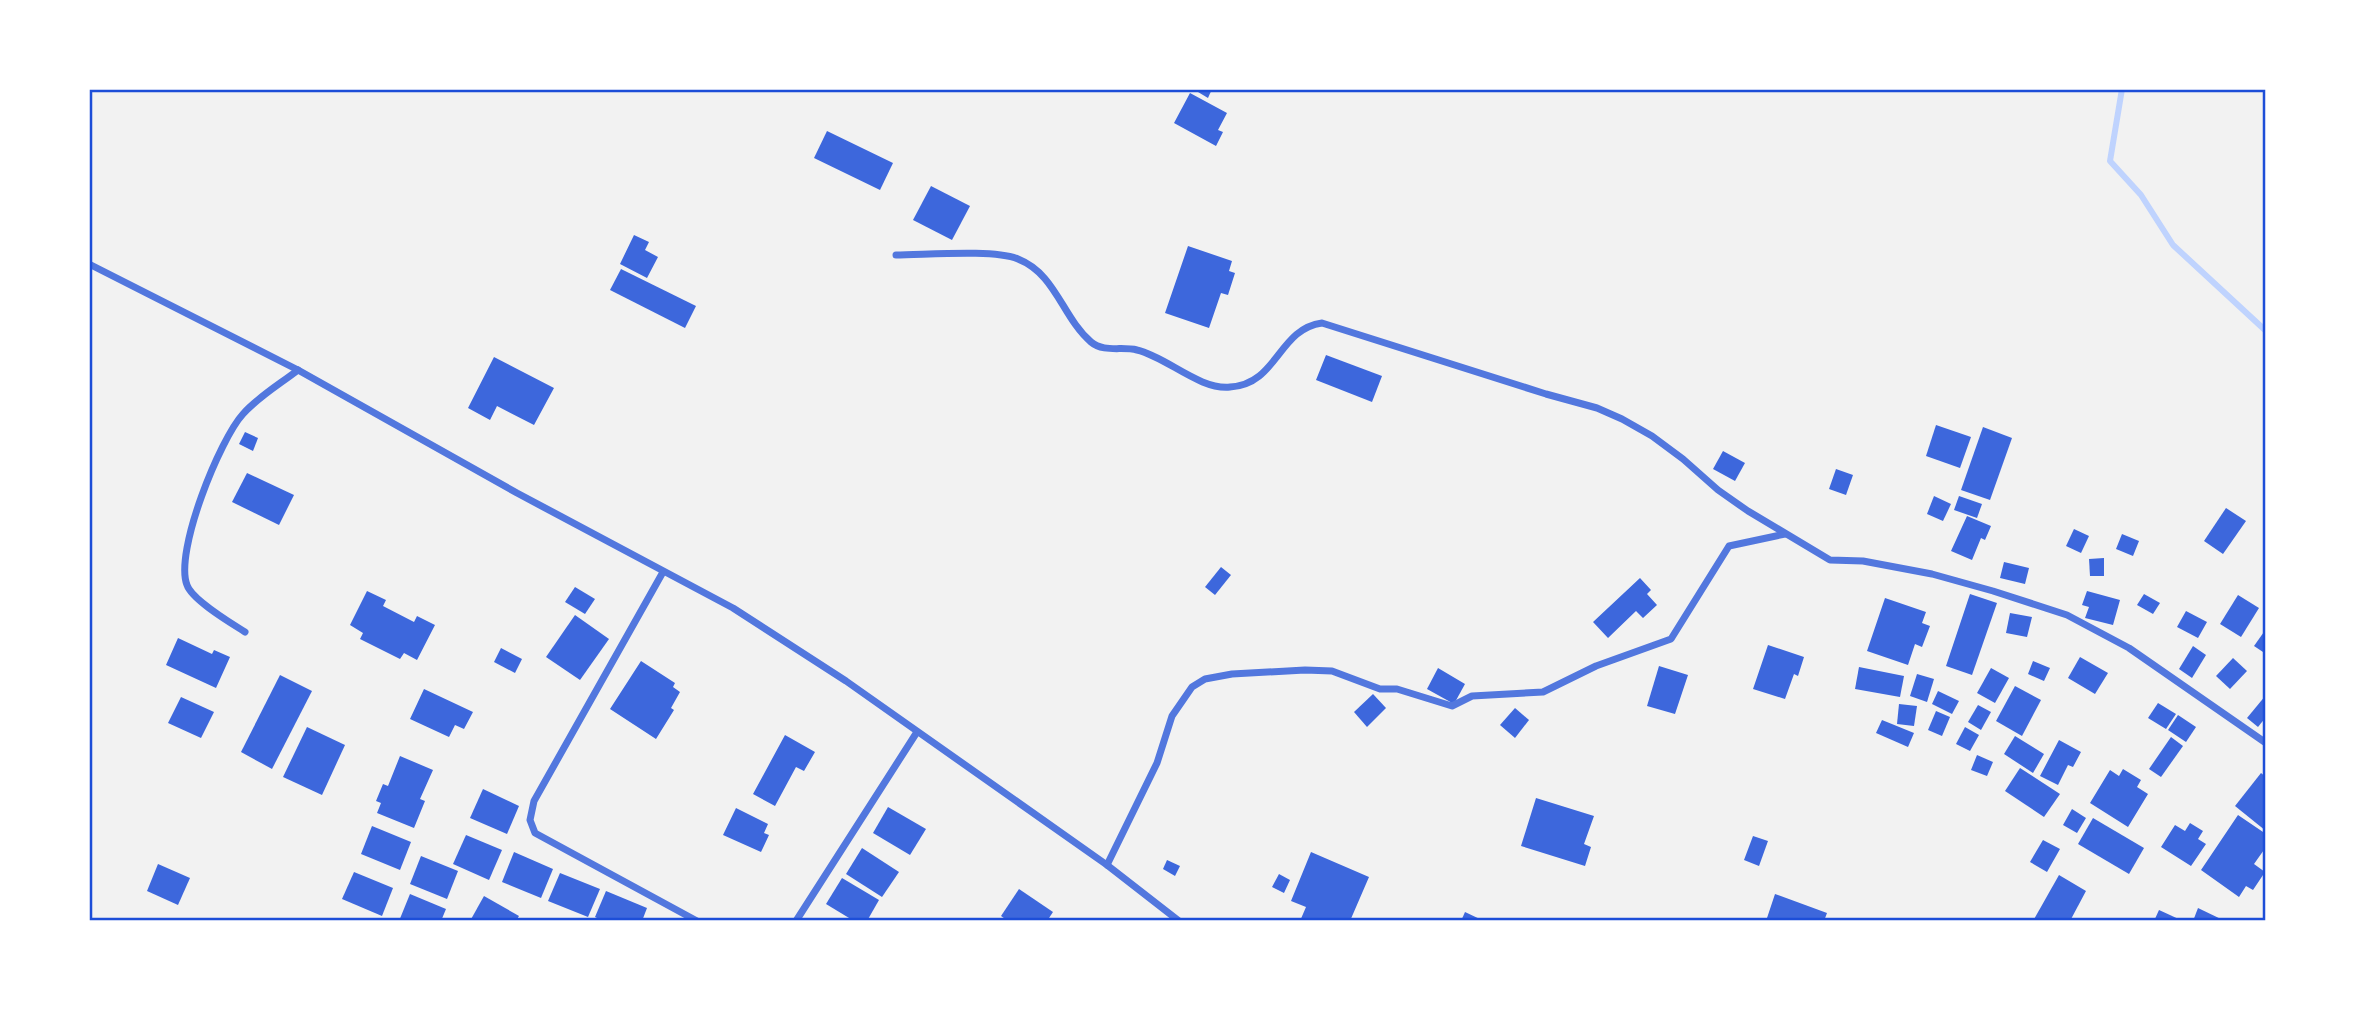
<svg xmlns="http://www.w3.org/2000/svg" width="2355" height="1010" font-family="Quicksand,sans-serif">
<rect width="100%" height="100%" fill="#f2f2f2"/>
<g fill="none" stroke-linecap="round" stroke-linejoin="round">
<polyline stroke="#bfd3fe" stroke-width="6" points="2122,89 2110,161 2141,195 2173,245 2266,331"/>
</g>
<g fill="#3d67dc">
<polygon points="1193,89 1212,89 1208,98"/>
<polygon points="1190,93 1227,113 1218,130 1223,132 1216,146 1174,123"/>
<polygon points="827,131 893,163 880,190 814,158"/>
<polygon points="931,186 970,206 952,240 913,220"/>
<polygon points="634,235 649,242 645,250 658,257 647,278 620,264"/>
<polygon points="1188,246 1232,261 1229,271 1235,273 1228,295 1221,293 1209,328 1165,313"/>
<polygon points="621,269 696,306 685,328 610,290"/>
<polygon points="1326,355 1382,376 1372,402 1316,380"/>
<polygon points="494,357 554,388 534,425 497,406 490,420 468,408"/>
<polygon points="1936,425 1971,437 1960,468 1926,456"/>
<polygon points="1983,427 2012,438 1990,500 1961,490"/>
<polygon points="245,432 258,438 253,451 239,444"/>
<polygon points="1723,451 1745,463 1735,481 1713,469"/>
<polygon points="1836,469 1853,475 1846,495 1829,489"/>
<polygon points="247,473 294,495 279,525 232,502"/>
<polygon points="1934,496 1951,504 1943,521 1927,514"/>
<polygon points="1959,496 1982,504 1977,518 1954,510"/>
<polygon points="2226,508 2246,521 2223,554 2204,541"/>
<polygon points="1967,516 1991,526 1985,540 1981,538 1972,560 1951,551"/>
<polygon points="2074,529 2089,536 2081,553 2066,546"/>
<polygon points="2122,534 2139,541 2133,556 2116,549"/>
<polygon points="2104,558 2104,576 2090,576 2089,559"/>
<polygon points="2004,562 2029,568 2025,584 2000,578"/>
<polygon points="1221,567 1231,575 1215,595 1205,587"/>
<polygon points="1640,578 1651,590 1647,594 1657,605 1643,618 1636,611 1608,638 1593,622"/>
<polygon points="575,587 595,599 585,614 565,602"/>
<polygon points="367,591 386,600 383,606 414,622 417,616 435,625 417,660 404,653 400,659 360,639 363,633 350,625"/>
<polygon points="2087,591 2120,600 2113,625 2085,618 2089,607 2082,605"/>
<polygon points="1970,594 1997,603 1972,675 1946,666"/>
<polygon points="2144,594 2160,603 2153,614 2137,605"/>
<polygon points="2238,595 2259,608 2241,637 2220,624"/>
<polygon points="1885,598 1926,612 1922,623 1930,626 1922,647 1915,644 1908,665 1867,651"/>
<polygon points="2186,611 2207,622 2198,638 2177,627"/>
<polygon points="2010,613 2032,617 2027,637 2006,633"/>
<polygon points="575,615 609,639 580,680 546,657"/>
<polygon points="2266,629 2266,654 2254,646"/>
<polygon points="178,638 212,654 214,650 230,657 216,688 166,665"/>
<polygon points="1768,645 1804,657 1798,676 1794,674 1785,699 1753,689"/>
<polygon points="2193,646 2206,655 2192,678 2179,669"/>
<polygon points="501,648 522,659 515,673 494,662"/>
<polygon points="2080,657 2108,673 2095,694 2068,678"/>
<polygon points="2233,658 2247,671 2230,689 2216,676"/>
<polygon points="641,661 675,683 673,687 680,692 671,708 674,710 656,739 610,709"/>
<polygon points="2033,661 2050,668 2044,681 2028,674"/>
<polygon points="1659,666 1688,675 1675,714 1647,706"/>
<polygon points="1859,667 1904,676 1900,697 1855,689"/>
<polygon points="1438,668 1465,684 1454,704 1427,689"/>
<polygon points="1991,668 2009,678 1995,703 1977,693"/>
<polygon points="1917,674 1934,679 1927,702 1910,696"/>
<polygon points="280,675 312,691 272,769 241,752"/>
<polygon points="2015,686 2041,700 2022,736 1996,721"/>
<polygon points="424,689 473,712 464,729 455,725 449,737 410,719"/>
<polygon points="1938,691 1959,701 1952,714 1932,704"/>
<polygon points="1373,694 1386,708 1367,727 1354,712"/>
<polygon points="2266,695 2266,717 2258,727 2247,718"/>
<polygon points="181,697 214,712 201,738 168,723"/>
<polygon points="2158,703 2176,714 2166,729 2148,718"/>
<polygon points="1899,704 1917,706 1914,726 1897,724"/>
<polygon points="1978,705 1991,712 1981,730 1968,722"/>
<polygon points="1515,708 1529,720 1515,738 1500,725"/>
<polygon points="1936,711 1950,717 1942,736 1928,730"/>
<polygon points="2178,715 2196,727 2186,742 2168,730"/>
<polygon points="1882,720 1914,733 1908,747 1876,733"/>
<polygon points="307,727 345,745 322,795 283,777"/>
<polygon points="1965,727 1979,735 1970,751 1956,744"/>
<polygon points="785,735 815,752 804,771 796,767 775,806 753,794"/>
<polygon points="2015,736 2044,754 2033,773 2004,754"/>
<polygon points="2171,737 2183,746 2161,777 2149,769"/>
<polygon points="2059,740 2081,752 2073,767 2068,765 2058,785 2040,776"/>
<polygon points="1977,755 1993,762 1987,776 1971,770"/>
<polygon points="400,756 433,770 420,799 425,801 414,828 377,813 381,803 376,801 383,784 388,786"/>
<polygon points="2020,768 2060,794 2044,817 2005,791"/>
<polygon points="2123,769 2141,780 2137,787 2148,794 2128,827 2090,803 2110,770 2119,776"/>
<polygon points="2261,773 2266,777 2266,831 2235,806"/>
<polygon points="483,789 519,806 507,834 470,818"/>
<polygon points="1536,798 1594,816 1584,844 1591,847 1585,866 1521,846"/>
<polygon points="888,807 926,829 910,855 873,833"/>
<polygon points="736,808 768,824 764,833 769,835 761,852 723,835"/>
<polygon points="2072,809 2086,818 2077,833 2063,825"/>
<polygon points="2238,815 2266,834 2266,847 2254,864 2265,872 2253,890 2246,886 2239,897 2201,870"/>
<polygon points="2093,818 2144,848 2129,874 2078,844"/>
<polygon points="2190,823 2203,831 2198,839 2206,844 2191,866 2161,847 2175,825 2185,831"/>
<polygon points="372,826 411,842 400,870 361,854"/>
<polygon points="466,835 502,850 489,880 453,864"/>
<polygon points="1753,836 1768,841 1759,866 1744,860"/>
<polygon points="2043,840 2060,849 2047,872 2030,862"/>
<polygon points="862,848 899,872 882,897 846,874"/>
<polygon points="514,852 553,869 541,898 502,882"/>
<polygon points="1311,852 1369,877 1350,921 1338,921 1331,918 1329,921 1300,921 1306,907 1291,901"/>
<polygon points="421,856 458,871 447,899 410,884"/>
<polygon points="1167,860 1180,866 1175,876 1163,869"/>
<polygon points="158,864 190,878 178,905 147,891"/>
<polygon points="354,872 393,888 382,916 342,899"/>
<polygon points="560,873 600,889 588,917 548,901"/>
<polygon points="1279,874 1290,880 1284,893 1272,887"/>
<polygon points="2059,875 2086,891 2070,921 2033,921"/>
<polygon points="842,878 879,900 867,921 854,921 826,904"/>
<polygon points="1019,889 1053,912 1047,921 1008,921 1001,916"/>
<polygon points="606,891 647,908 642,921 603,921 595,917"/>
<polygon points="410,894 446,909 441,921 399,921"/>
<polygon points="1775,894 1827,913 1824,921 1766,921"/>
<polygon points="484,896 519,916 516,921 470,921"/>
<polygon points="2198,908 2225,921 2193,921"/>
<polygon points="2159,910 2183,921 2154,921"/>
<polygon points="1465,912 1484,921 1461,921"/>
</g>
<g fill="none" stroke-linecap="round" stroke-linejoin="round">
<g stroke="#5277de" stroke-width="7">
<path d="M 896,255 C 925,255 994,249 1018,259 C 1056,274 1062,317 1091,342 C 1104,353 1122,346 1137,350 C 1167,357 1199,390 1230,387 C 1278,384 1278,329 1322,323 L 1546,394 L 1597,408 L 1622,419 L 1652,436 L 1683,459 L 1718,490 L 1748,511 L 1830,560 L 1863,561 L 1932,574 L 1993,591 L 2067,615 L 2129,648 L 2266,743"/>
<polyline points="89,264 298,370 517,493 733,608 846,681 1107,865 1179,921"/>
<polyline points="663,572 534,801 530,820 535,833 697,921"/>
<path d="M 245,632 C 231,623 192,600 187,585 C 174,552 220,439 243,414 C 258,397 280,384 298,370"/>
<polyline points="1107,865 1157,763 1172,716 1192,687 1205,679 1232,674 1305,670 1332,671 1380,689 1397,689 1452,706 1472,696 1543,692 1596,666 1671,639 1729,546 1785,534"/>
<polyline points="796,921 917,732"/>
</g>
</g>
<rect width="2355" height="1010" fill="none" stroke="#ffffff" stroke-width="182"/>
<rect x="91" y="91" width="2173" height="828" fill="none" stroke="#1d4ed8" stroke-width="2.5"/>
</svg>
